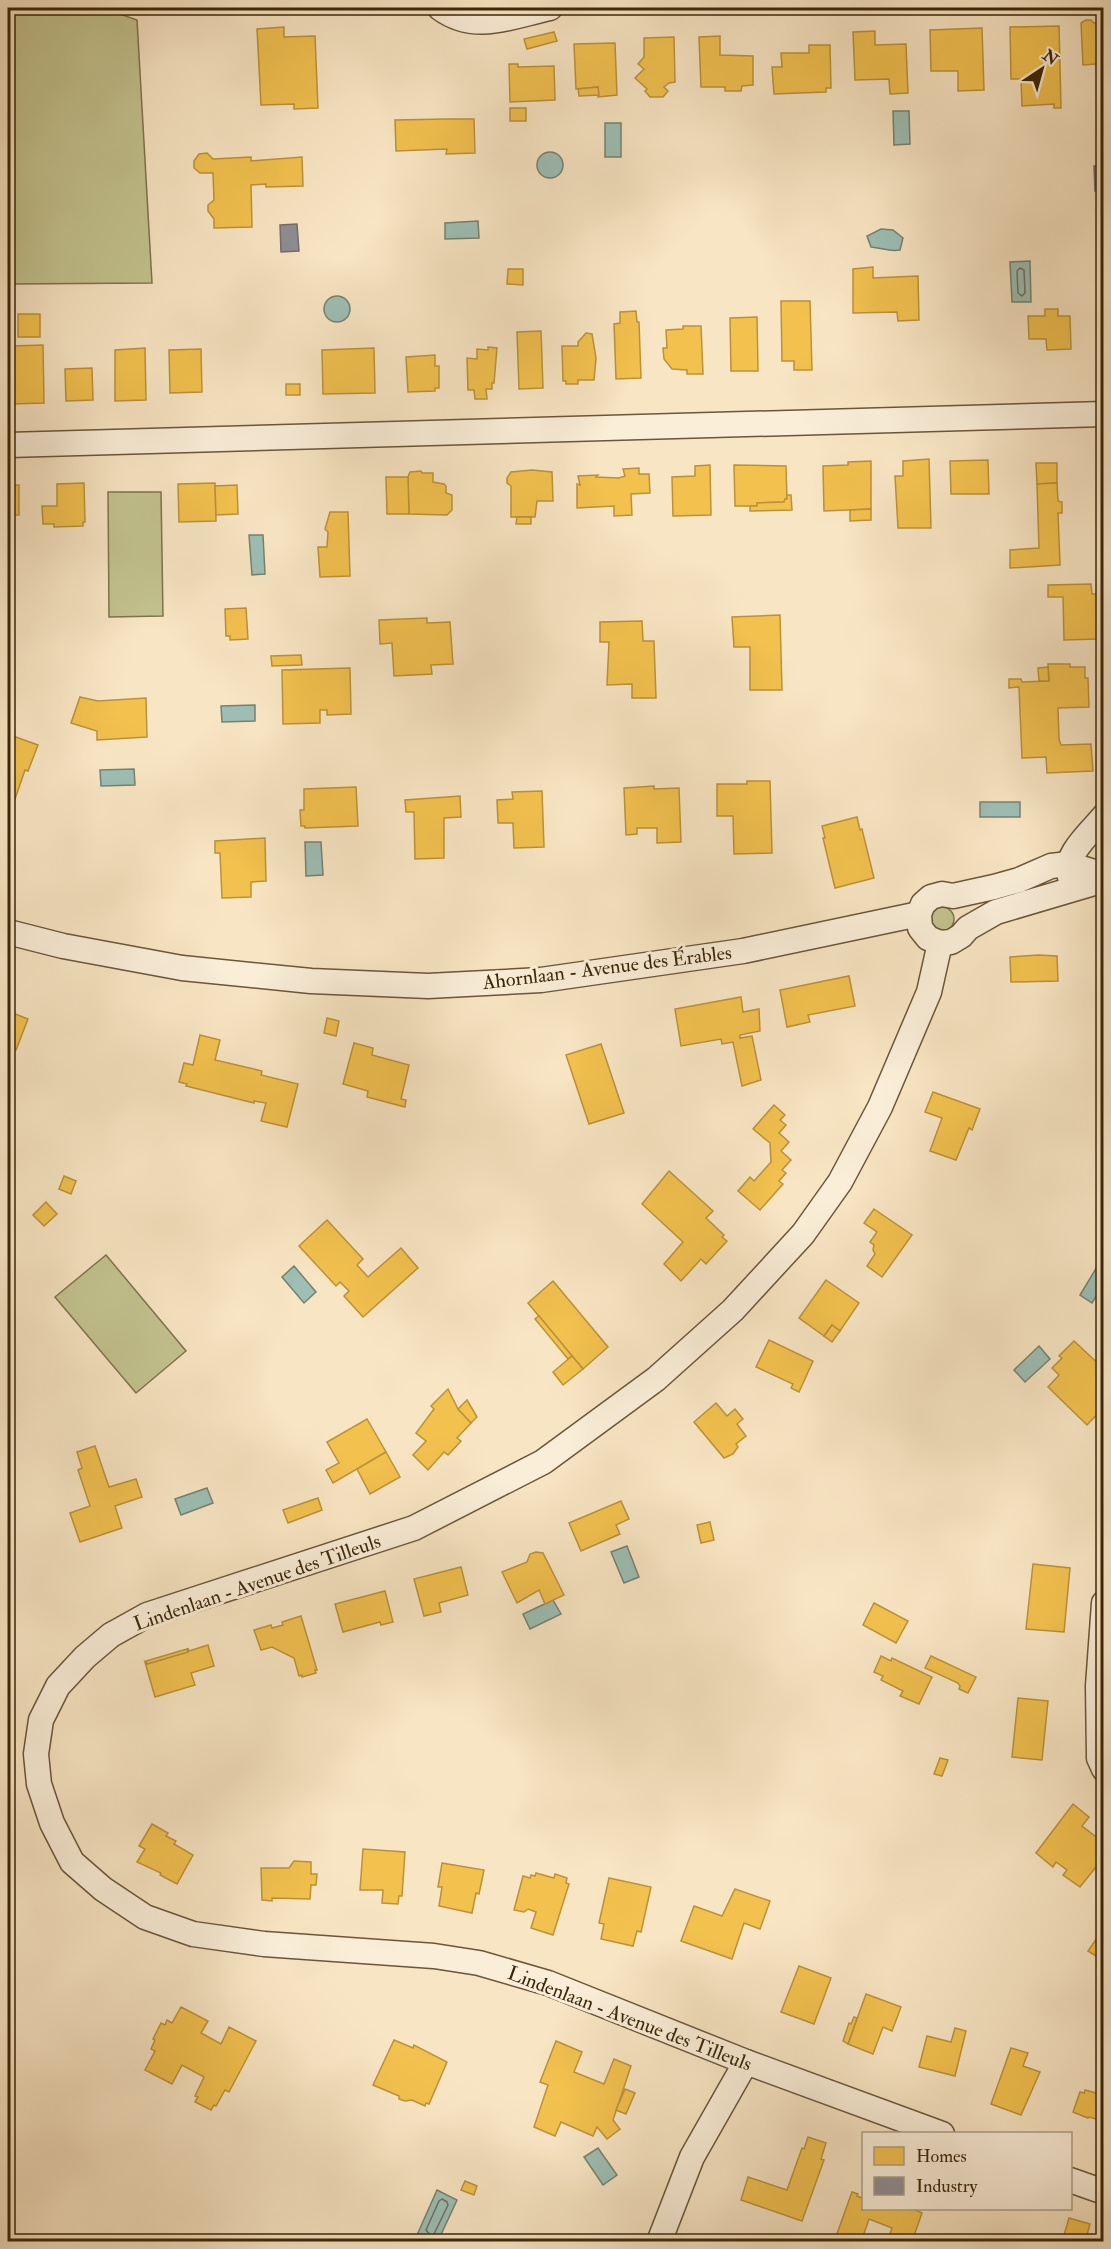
<svg xmlns="http://www.w3.org/2000/svg" width="1111" height="2249" font-family="'IM FELL Double Pica',serif">
<rect width="100%" height="100%" fill="#f8e5c3"/>
<filter id="stains"><feTurbulence type="fractalNoise" baseFrequency=".00333" numOctaves="4"/><feColorMatrix values="0 0 0 0 .2 0 0 0 0 .09 0 0 0 0 .02 0 0 0 .5 -.17"/></filter>
<radialGradient id="worn" r=".72"><stop offset=".6" stop-color="#630" stop-opacity="0"/><stop offset="1" stop-color="#630" stop-opacity=".3"/></radialGradient>
<g fill="#c3c38f" stroke="#7e744c" stroke-width="1.5">
<polygon points="8,8 103,8 137,20 152,283 8,284"/>
<polygon points="108,492 161,492 163,616 109,617"/>
<circle cx="942" cy="919" r="12"/>
<polygon points="106,1255 186,1351 136,1393 55,1297"/>
</g>
<g fill="#9dbfb5" stroke="#758270" stroke-width="1.5">
<polygon points="893,111 909,111 910,144 894,145"/>
<rect x="605" y="123" width="16" height="34"/>
<circle cx="550" cy="165" r="13"/>
<polygon points="478,221 479,238 445,239 445,223"/>
<path d="M 881,229 L 893,230 L 903,238 L 900,250 C 890,252 882,248 871,247 L 867,236 Z"/>
<polygon points="1030,261 1031,302 1012,302 1010,262"/>
<circle cx="337" cy="309" r="13"/>
<polygon points="249,535 263,535 265,574 252,575"/>
<polygon points="255,705 255,721 222,722 221,706"/>
<polygon points="134,769 135,785 101,786 100,770"/>
<rect x="980" y="802" width="40" height="15"/>
<polygon points="305,842 321,842 323,875 306,876"/>
<polygon points="1103,1257 1103,1285 1092,1303 1080,1295"/>
<polygon points="294,1266 316,1292 304,1303 282,1277"/>
<polygon points="1039,1346 1050,1359 1025,1382 1014,1370"/>
<polygon points="207,1488 213,1503 181,1515 175,1499"/>
<polygon points="627,1546 639,1577 624,1583 611,1552"/>
<polygon points="553,1600 561,1614 530,1629 523,1614"/>
<polygon points="598,2148 617,2175 603,2185 584,2157"/>
<polygon points="437,2190 457,2200 438,2241 431,2241 417,2235"/>
</g>
<g fill="#f2c14e" stroke="#bb9239" stroke-width="1.5">
<polygon points="1086,20 1091,20 1094,23 1104,21 1104,78 1097,75 1096,64 1083,65 1081,23"/>
<polygon points="1059,26 1061,108 1054,108 1054,104 1022,106 1021,79 1011,79 1010,27"/>
<polygon points="284,27 284,37 315,36 318,108 294,109 294,104 261,105 257,29"/>
<polygon points="982,28 984,90 958,91 958,71 931,71 930,30"/>
<polygon points="875,31 875,45 906,44 908,93 890,94 889,79 855,80 853,32"/>
<polygon points="554,32 557,41 527,49 524,39"/>
<polygon points="720,36 720,55 753,56 753,85 742,86 741,91 725,91 725,87 701,87 699,37"/>
<polygon points="674,37 675,82 669,83 664,87 668,91 663,97 650,97 645,91 647,89 635,78 644,69 638,64 644,57 644,38"/>
<polygon points="615,43 617,95 598,97 598,87 576,89 574,44"/>
<polygon points="809,45 830,45 831,88 826,88 826,92 774,94 772,67 782,67 781,53 809,53"/>
<polygon points="509,64 518,64 518,67 554,66 555,100 510,102"/>
<polygon points="598,87 599,95 579,96 578,89"/>
<rect x="510" y="108" width="16" height="13"/>
<polygon points="446,119 474,119 475,153 446,154 447,149 396,151 395,120"/>
<polygon points="207,153 213,159 251,157 251,161 302,157 303,186 266,187 266,184 251,185 252,227 214,228 214,219 208,211 208,205 214,200 213,173 200,173 194,168 194,161 199,154"/>
<polygon points="873,267 873,278 918,276 919,320 898,321 897,312 853,313 853,269"/>
<polygon points="508,269 523,269 523,285 507,284"/>
<polygon points="781,301 810,301 812,370 794,370 794,361 782,361"/>
<polygon points="1045,309 1058,309 1058,316 1070,316 1071,349 1047,350 1046,339 1029,339 1028,316 1045,316"/>
<polygon points="636,311 637,322 639,322 641,378 616,379 614,324 620,323 620,312"/>
<rect x="18" y="314" width="22" height="23"/>
<polygon points="757,317 758,371 731,371 730,318"/>
<polygon points="683,326 701,326 703,374 687,374 687,370 672,369 664,359 663,348 667,348 666,330 683,329"/>
<polygon points="541,331 543,388 519,389 517,332"/>
<polygon points="586,333 592,334 596,358 594,380 578,380 578,384 566,384 566,381 563,381 562,346 578,346 578,342"/>
<polygon points="43,345 44,403 12,404 11,346"/>
<polygon points="488,347 497,348 494,383 492,383 492,389 486,389 487,399 475,399 474,390 468,390 467,358 477,359 477,349 488,350"/>
<polygon points="145,348 146,400 115,401 115,350"/>
<polygon points="374,348 375,393 323,394 322,350"/>
<polygon points="201,349 202,392 170,393 169,350"/>
<polygon points="435,355 435,366 439,366 439,388 435,388 435,391 408,392 406,357"/>
<polygon points="92,368 93,400 66,401 65,369"/>
<rect x="286" y="384" width="14" height="11"/>
<polygon points="929,459 931,528 898,528 895,476 903,476 903,461"/>
<polygon points="988,460 989,494 951,494 950,461"/>
<polygon points="871,461 871,509 824,511 823,466 848,465 848,462"/>
<polygon points="1036,463 1057,463 1057,483 1037,484"/>
<polygon points="710,465 711,515 673,516 672,477 695,476 695,466"/>
<polygon points="734,465 786,466 787,499 785,499 784,502 757,503 757,506 735,506"/>
<polygon points="639,468 639,474 649,474 650,493 631,494 632,515 614,516 614,506 577,508 577,484 580,485 578,476 598,475 596,477 619,478 625,476 623,469"/>
<polygon points="532,470 552,472 553,501 537,501 535,517 511,517 511,486 507,483 507,478 511,472"/>
<polygon points="421,471 422,473 433,473 433,482 444,484 446,486 446,493 452,495 452,510 447,515 409,514 408,477 410,472"/>
<polygon points="386,477 408,477 409,514 387,514"/>
<polygon points="84,483 85,522 83,522 83,526 54,527 54,524 43,524 42,506 57,506 57,484"/>
<polygon points="215,483 216,521 179,522 178,484"/>
<polygon points="1057,483 1058,501 1062,502 1062,513 1058,513 1060,565 1010,568 1010,550 1039,548 1037,484"/>
<rect x="8" y="485" width="11" height="30"/>
<polygon points="237,485 238,514 216,515 215,486"/>
<polygon points="787,495 791,495 792,510 750,511 750,506 757,506 757,503 784,502 785,499 787,499"/>
<polygon points="871,509 871,520 850,521 850,510"/>
<polygon points="330,512 348,512 350,576 320,577 318,547 327,547 328,532 325,529"/>
<polygon points="517,517 531,517 531,524 516,524"/>
<polygon points="1091,584 1092,594 1096,594 1098,639 1064,640 1063,597 1048,597 1048,585"/>
<polygon points="246,608 248,639 230,640 230,636 226,636 225,609"/>
<polygon points="780,615 782,690 750,690 750,647 734,647 732,617"/>
<polygon points="427,618 427,623 450,622 453,664 431,665 432,674 394,676 392,643 380,644 379,620"/>
<polygon points="642,621 643,641 654,641 656,698 632,698 632,684 607,685 609,642 600,642 600,622"/>
<polygon points="301,655 302,665 272,666 271,656"/>
<polygon points="1048,664 1070,664 1070,667 1085,667 1085,678 1088,678 1089,707 1058,708 1059,739 1061,745 1091,744 1093,771 1047,773 1046,757 1022,758 1019,687 1009,688 1009,679 1021,679 1022,682 1049,681"/>
<polygon points="1048,667 1049,681 1039,681 1038,668"/>
<polygon points="350,668 351,714 327,715 327,710 320,710 320,723 283,724 282,670"/>
<polygon points="80,697 98,701 146,698 147,737 97,740 97,731 71,723"/>
<polygon points="13,736 38,745 28,771 25,770 15,799 8,796 8,752"/>
<polygon points="747,781 770,781 772,853 734,854 733,816 717,816 717,784 747,784"/>
<polygon points="654,786 654,789 679,788 681,842 657,843 657,828 637,828 637,834 626,835 624,788"/>
<polygon points="356,787 358,826 305,828 305,826 301,826 300,810 304,810 304,789"/>
<polygon points="542,791 544,847 514,848 513,823 498,823 497,800 513,799 512,792"/>
<polygon points="460,796 461,817 444,818 444,858 415,859 414,812 406,812 405,800"/>
<polygon points="857,817 860,830 862,829 874,878 835,888 823,838 825,838 822,826"/>
<polygon points="265,838 266,881 251,882 251,897 222,898 220,853 215,853 215,841"/>
<polygon points="1038,955 1057,956 1058,981 1011,982 1010,957"/>
<polygon points="849,976 855,1006 808,1015 810,1022 787,1027 780,990"/>
<polygon points="741,997 743,1012 759,1009 760,1031 740,1035 740,1038 752,1036 761,1080 742,1086 733,1042 722,1044 721,1039 681,1046 675,1009"/>
<polygon points="8,1011 28,1019 16,1050 12,1049 8,1059"/>
<polygon points="327,1018 339,1021 336,1036 324,1033"/>
<polygon points="200,1035 220,1040 215,1060 262,1071 261,1075 298,1084 287,1127 261,1121 266,1103 254,1101 254,1103 186,1086 187,1084 179,1082 184,1063 193,1065"/>
<polygon points="354,1043 373,1048 372,1055 409,1065 401,1099 406,1100 405,1107 367,1097 368,1091 343,1084"/>
<polygon points="601,1044 624,1113 589,1124 566,1055"/>
<polygon points="933,1092 980,1109 972,1130 969,1128 956,1160 930,1151 942,1118 925,1112"/>
<polygon points="774,1105 785,1115 780,1120 786,1125 779,1133 789,1142 781,1151 791,1160 782,1170 786,1173 779,1181 783,1184 760,1210 738,1191 750,1177 754,1181 771,1162 770,1143 753,1129"/>
<polygon points="669,1171 713,1211 706,1218 724,1235 722,1237 727,1241 706,1264 701,1259 681,1281 664,1264 683,1242 642,1204"/>
<polygon points="64,1176 76,1181 71,1194 59,1189"/>
<polygon points="46,1202 57,1214 44,1226 33,1215"/>
<polygon points="874,1209 912,1235 882,1277 867,1266 875,1254 873,1250 874,1245 870,1242 877,1232 864,1223"/>
<polygon points="327,1220 363,1259 357,1265 368,1277 401,1248 418,1268 363,1317 344,1296 349,1291 340,1282 336,1286 299,1246"/>
<polygon points="826,1280 859,1303 840,1331 832,1325 824,1336 799,1318"/>
<polygon points="553,1281 608,1347 583,1369 528,1303"/>
<polygon points="539,1316 572,1356 568,1359 535,1319"/>
<polygon points="832,1325 840,1331 832,1342 824,1336"/>
<polygon points="769,1340 813,1361 799,1392 791,1388 793,1384 756,1367"/>
<polygon points="1074,1341 1104,1369 1104,1407 1087,1425 1048,1387 1059,1375 1052,1368 1062,1358 1059,1356"/>
<polygon points="572,1356 583,1369 563,1385 553,1372"/>
<polygon points="448,1389 458,1409 471,1423 457,1438 461,1441 448,1455 444,1452 428,1470 413,1455 426,1441 416,1433 434,1409 431,1406"/>
<polygon points="467,1400 477,1417 471,1423 458,1409"/>
<polygon points="716,1403 727,1416 735,1409 743,1419 737,1424 746,1436 736,1444 738,1447 733,1454 724,1458 694,1422"/>
<polygon points="367,1419 386,1452 333,1483 326,1470 339,1463 327,1442"/>
<polygon points="95,1446 109,1487 136,1479 142,1497 115,1506 122,1528 80,1542 70,1513 90,1506 78,1470 82,1468 77,1452"/>
<polygon points="386,1452 400,1477 370,1494 357,1469"/>
<polygon points="318,1498 322,1510 288,1523 283,1510"/>
<polygon points="621,1501 629,1519 616,1525 620,1534 581,1551 569,1523"/>
<polygon points="710,1522 714,1540 701,1543 697,1525"/>
<polygon points="536,1552 543,1553 564,1595 545,1604 539,1590 517,1603 502,1572 527,1562 530,1554"/>
<polygon points="1033,1564 1070,1568 1064,1632 1026,1629"/>
<polygon points="461,1567 468,1595 439,1603 441,1612 424,1616 414,1579"/>
<polygon points="385,1591 393,1622 381,1625 380,1622 343,1632 335,1604"/>
<polygon points="874,1603 908,1621 896,1643 863,1625"/>
<polygon points="301,1616 317,1670 315,1670 316,1673 302,1677 302,1675 299,1676 294,1658 272,1647 261,1650 254,1630 271,1625 272,1628 283,1625 282,1622"/>
<polygon points="208,1645 214,1666 191,1673 195,1685 155,1697 145,1662 147,1664 188,1652 188,1648 189,1651"/>
<polygon points="187,1649 188,1652 147,1664 146,1661"/>
<polygon points="881,1656 891,1661 892,1658 932,1677 919,1704 900,1696 903,1691 881,1680 883,1676 874,1672"/>
<polygon points="931,1656 976,1677 968,1693 959,1689 960,1686 958,1683 925,1668"/>
<polygon points="1018,1698 1048,1701 1042,1760 1012,1757"/>
<polygon points="940,1758 948,1760 942,1776 934,1774"/>
<polygon points="1073,1804 1089,1817 1082,1826 1104,1843 1104,1857 1080,1887 1063,1875 1067,1870 1056,1862 1053,1867 1036,1853"/>
<polygon points="152,1824 168,1833 166,1836 176,1841 174,1844 193,1855 177,1884 160,1875 161,1873 137,1862 145,1849 139,1846"/>
<polygon points="363,1849 405,1852 402,1896 399,1896 398,1904 382,1903 383,1890 360,1890"/>
<polygon points="294,1861 311,1862 311,1874 317,1874 316,1885 311,1885 310,1899 272,1898 272,1901 262,1900 261,1868 289,1868"/>
<polygon points="442,1863 484,1870 479,1894 476,1893 472,1913 439,1906 442,1887 438,1887"/>
<polygon points="536,1873 554,1878 555,1874 567,1878 566,1883 569,1884 553,1935 531,1928 536,1912 528,1909 524,1912 514,1910 523,1876 530,1878 531,1875 535,1876"/>
<polygon points="609,1878 651,1887 641,1932 637,1931 633,1946 601,1939 604,1924 599,1923"/>
<polygon points="735,1889 770,1901 760,1929 744,1923 732,1959 681,1941 694,1906 722,1916"/>
<polygon points="1104,1928 1104,1961 1088,1951"/>
<polygon points="799,1966 831,1978 814,2024 781,2012"/>
<polygon points="866,1994 901,2007 892,2031 883,2027 873,2054 848,2044"/>
<polygon points="181,2007 208,2021 201,2033 221,2044 229,2027 256,2041 229,2092 225,2090 216,2106 214,2105 211,2110 195,2102 198,2097 195,2096 204,2077 182,2065 172,2084 145,2070 155,2051 151,2049 155,2040 153,2039 161,2023 165,2025 167,2020 172,2023"/>
<polygon points="854,2017 857,2018 848,2044 843,2041 849,2023 851,2024"/>
<polygon points="955,2028 966,2031 955,2076 919,2067 927,2036 951,2042"/>
<polygon points="394,2040 413,2048 414,2045 447,2062 429,2104 426,2103 425,2106 412,2100 405,2101 399,2099 399,2096 373,2085"/>
<polygon points="556,2041 582,2052 574,2072 604,2084 614,2059 631,2066 613,2120 620,2129 607,2139 597,2127 593,2136 561,2122 555,2136 534,2127 548,2085 540,2082"/>
<polygon points="1011,2048 1028,2053 1023,2066 1040,2072 1021,2115 991,2104"/>
<polygon points="625,2089 635,2093 626,2114 616,2110"/>
<polygon points="1085,2090 1104,2095 1104,2121 1089,2117 1088,2118 1073,2112 1080,2092 1084,2093"/>
<polygon points="808,2137 826,2143 821,2159 824,2160 802,2221 741,2200 748,2177 787,2190 802,2148 804,2149"/>
<polygon points="465,2181 477,2186 474,2195 461,2190"/>
<polygon points="852,2192 858,2194 857,2196 862,2198 864,2194 864,2208 911,2208 922,2213 912,2242 887,2242 892,2228 869,2219 861,2242 834,2242"/>
<polygon points="1069,2218 1090,2224 1085,2242 1062,2242"/>
</g>
<g fill="#8d8d92" stroke="#746e69" stroke-width="1.5">
<polygon points="1104,165 1104,198 1099,198 1098,191 1095,191 1094,166"/>
<polygon points="297,224 299,251 281,252 280,225"/>
</g>
<g fill="none" stroke-linecap="round" stroke-linejoin="round">
<g stroke="#6c725f" stroke-width="1.5">
<polygon points="1020,268 1024,270 1025,293 1022,296 1018,293 1017,271"/>
<polygon points="442,2199 447,2202 448,2205 434,2234 431,2236 426,2230 439,2201"/>
</g>
<defs>
<g id="minor">
<path d="M 440,8 C 475,34 512,16 550,8"/>
<polyline points="8,445 1104,414"/>
<polyline points="1104,875 1068,864 1051,866 1019,880 994,887 953,896 942,894 931,897 923,904 919,914 920,928 928,938 940,943 951,942 961,936 968,928 996,912 1104,880"/>
<path d="M 1070,877 C 1062,856 1091,832 1104,816"/>
<polyline points="8,932 63,946 182,968 311,981 428,986 541,980 743,951 919,914"/>
<polyline points="940,943 929,992 880,1107 840,1182 803,1234 733,1310 656,1379 543,1462 414,1528 147,1615 111,1635 85,1657 58,1686 41,1720 36,1754 39,1784 52,1823 72,1862 103,1889 145,1917 193,1934 264,1944 434,1956 479,1963 548,1983 746,2062 942,2134"/>
<polyline points="1104,1603 1098,1686 1099,1758 1104,1769"/>
<polyline points="1070,2180 1104,2192"/>
<polyline points="659,2242 692,2157 746,2062"/>
</g>
</defs>
<use href="#minor" stroke="#6a5638" stroke-width="27"/>
<use href="#minor" stroke="#faeed8" stroke-width="24"/>
</g>
<g text-anchor="middle" stroke-width="6" stroke-linejoin="round" paint-order="stroke">
<g font-size="20" fill="#3a2609" stroke="#faeed8">
<text transform="translate(607 967) rotate(-7)" y="7">Ahornlaan - Avenue des Érables</text>
<text transform="translate(257 1582) rotate(-19)" y="7">Lindenlaan - Avenue des Tilleuls</text>
<text transform="translate(630 2018) rotate(21)" y="7">Lindenlaan - Avenue des Tilleuls</text>
</g>
</g>
<rect width="1111" height="2249" fill="none" stroke="#f8e5c3" stroke-width="30"/>
<rect x="9" y="9" width="1093" height="2231" fill="none" stroke="#3a2609" stroke-width="3"/>
<rect x="15" y="15" width="1081" height="2219" fill="none" stroke="#3a2609" stroke-width="1.5"/>
<rect x="862" y="2132" width="210" height="78" fill="#faeed8" stroke="#ad9e85" stroke-width="1.5"/>
<rect x="874" y="2147" width="30" height="18" fill="#f2c14e" stroke="#ad9e85" stroke-width="1.5"/>
<text x="916" y="2162" font-size="18" fill="#3a2609">Homes</text>
<rect x="874" y="2177" width="30" height="18" fill="#8d8d92" stroke="#ad9e85" stroke-width="1.5"/>
<text x="916" y="2192" font-size="18" fill="#3a2609">Industry</text>
<g transform="translate(1042 69) rotate(36)" stroke="#faeed8" stroke-width="4.5" paint-order="stroke">
<path d="M0-4.5L10 22L0 15L-10 22Z" fill="#3a2609"/>
<text y="-9" font-size="16" font-weight="bold" text-anchor="middle" fill="#3a2609">N</text>
</g>
<rect width="100%" height="100%" filter="url(#stains)"/>
<rect width="100%" height="100%" fill="url(#worn)"/>
</svg>
